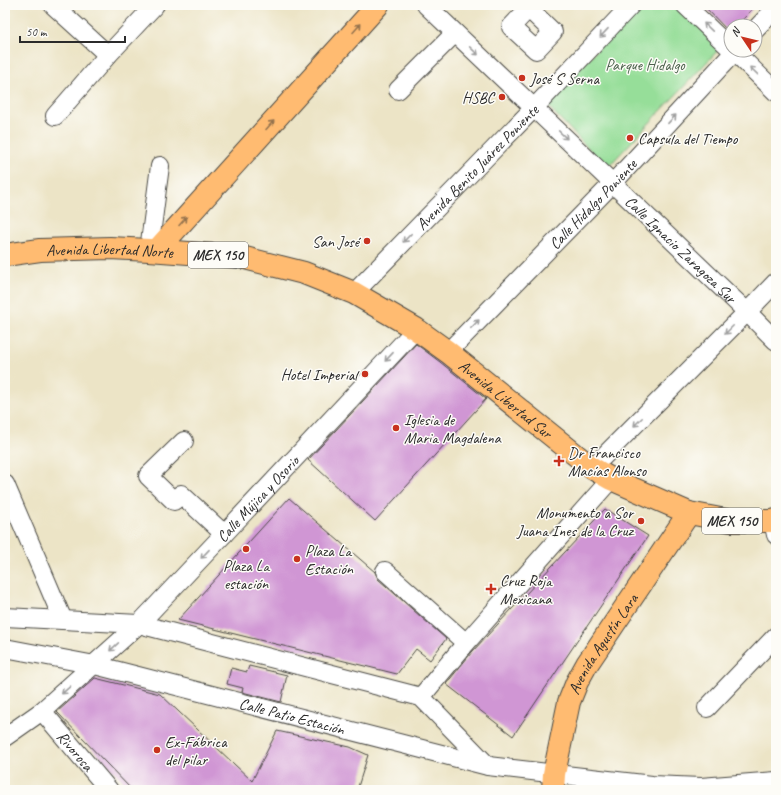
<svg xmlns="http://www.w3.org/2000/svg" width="781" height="795" font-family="Caveat,sans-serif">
<rect width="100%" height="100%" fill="#fdfcf7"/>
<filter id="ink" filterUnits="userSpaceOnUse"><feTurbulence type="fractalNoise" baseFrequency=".025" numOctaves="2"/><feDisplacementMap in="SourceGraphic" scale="8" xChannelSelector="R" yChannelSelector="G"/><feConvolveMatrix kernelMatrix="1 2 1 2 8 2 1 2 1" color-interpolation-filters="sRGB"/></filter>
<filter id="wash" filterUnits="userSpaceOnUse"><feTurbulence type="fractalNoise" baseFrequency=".012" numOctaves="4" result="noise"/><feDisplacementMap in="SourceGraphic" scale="16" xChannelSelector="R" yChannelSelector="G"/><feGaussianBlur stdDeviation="0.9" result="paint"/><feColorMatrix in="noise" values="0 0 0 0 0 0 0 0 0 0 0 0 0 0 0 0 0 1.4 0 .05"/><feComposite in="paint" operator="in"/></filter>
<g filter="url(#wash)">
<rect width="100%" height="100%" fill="#ece4c6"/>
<polygon fill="#96de99" stroke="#608462" points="639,5 675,5 722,46 607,168 546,104"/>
<g id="blocks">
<g fill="#d096d4">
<polygon points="703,5 756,5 737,26 731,26 730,33"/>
<polygon points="416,344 440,362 486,399 375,521 308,460"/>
<polygon points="289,498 375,572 378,579 446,639 430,660 416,649 397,674 178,620"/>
<polygon points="605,509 648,536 513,736 446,684 472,652"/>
<polygon points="249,666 287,675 281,702 242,692 243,688 227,684 231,668 247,672"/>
<polygon points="95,678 160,694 252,781 277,731 350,747 368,755 357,790 132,790 57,712"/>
</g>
</g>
</g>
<g filter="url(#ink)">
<use href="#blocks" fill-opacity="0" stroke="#484742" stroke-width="1"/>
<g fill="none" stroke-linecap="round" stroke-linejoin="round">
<defs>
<g id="minor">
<polyline points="53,5 108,55"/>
<path id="s1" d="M 426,5 L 534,108 L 747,312 L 776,341"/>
<polyline points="525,5 553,32 536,50 511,27 528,9"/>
<polyline points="685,5 731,49"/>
<polyline points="755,30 776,8"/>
<polyline points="733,50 776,92"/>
<polyline points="398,90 455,33"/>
<polyline points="55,116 108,55 155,5"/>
<polyline points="149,250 160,166"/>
<path id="s2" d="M 354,293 L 534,108 L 631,5"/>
<path id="s3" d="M 448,352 L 613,183 L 736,50"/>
<polyline points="184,441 148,476 174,501 181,494 224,534"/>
<polyline points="592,468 747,312 776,282"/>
<polyline points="5,484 63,620"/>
<polyline points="773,521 776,535"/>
<polyline points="385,571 466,643"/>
<polyline points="5,617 139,624 421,697 488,766"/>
<path id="s4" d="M 5,648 L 95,665 L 488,766 L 652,785 L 701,787 L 776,781"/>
<polyline points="421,697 466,643 611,479"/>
<polyline points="707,708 776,636"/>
<path id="s5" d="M 42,711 L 109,790"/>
<path id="s6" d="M 5,737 L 42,711 L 139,624 L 224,534 L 416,329"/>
</g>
<g id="major">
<polyline points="157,250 378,5"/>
<path id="s7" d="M 5,255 L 40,250 L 110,248 L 149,250 L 241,257 L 304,273 L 354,293 L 416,329 L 448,352 L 592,468 L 611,479 L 689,513 L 731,521 L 773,521 L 776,520"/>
<path id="s8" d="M 553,790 L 554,774 L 569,702 L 577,682 L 587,664 L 689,513"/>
</g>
</defs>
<use href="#minor" stroke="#484742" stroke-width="20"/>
<use href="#major" stroke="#484742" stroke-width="24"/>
<use href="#minor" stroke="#fff" stroke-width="18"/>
<use href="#major" stroke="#ffbb71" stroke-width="22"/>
</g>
<defs><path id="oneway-shaft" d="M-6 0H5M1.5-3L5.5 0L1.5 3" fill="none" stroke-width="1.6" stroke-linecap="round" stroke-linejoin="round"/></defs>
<g stroke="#a0a0a0">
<use href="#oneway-shaft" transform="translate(708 27) rotate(-136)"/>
<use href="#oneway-shaft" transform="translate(604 33) rotate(133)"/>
<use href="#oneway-shaft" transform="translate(474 51) rotate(43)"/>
<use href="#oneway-shaft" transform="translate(754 71) rotate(-136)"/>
<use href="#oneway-shaft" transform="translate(672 119) rotate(-47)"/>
<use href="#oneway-shaft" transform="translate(563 135) rotate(44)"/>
<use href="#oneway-shaft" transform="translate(407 238) rotate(134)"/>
<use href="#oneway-shaft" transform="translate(475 324) rotate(-46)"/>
<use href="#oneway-shaft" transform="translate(729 330) rotate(135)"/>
<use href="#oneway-shaft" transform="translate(389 357) rotate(133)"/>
<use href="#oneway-shaft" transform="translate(638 422) rotate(135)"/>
<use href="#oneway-shaft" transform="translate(205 554) rotate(133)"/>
<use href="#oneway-shaft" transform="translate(114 647) rotate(137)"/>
<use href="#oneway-shaft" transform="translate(66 690) rotate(139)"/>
</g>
<g stroke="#95734e">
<use href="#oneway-shaft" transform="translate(357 28) rotate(-48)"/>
<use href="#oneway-shaft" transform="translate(270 125) rotate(-48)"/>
<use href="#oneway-shaft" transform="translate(183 221) rotate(-48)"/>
</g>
</g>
<g fill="#c8321e" stroke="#fdfcf7" stroke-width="1.5">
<circle cx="522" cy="78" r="4"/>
<circle cx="502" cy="97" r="4"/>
<circle cx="630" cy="138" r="4"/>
<circle cx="367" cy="241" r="4"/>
<circle cx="365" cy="374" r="4"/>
<circle cx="396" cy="428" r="4"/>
<path d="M557 455h4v4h4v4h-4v4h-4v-4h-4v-4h4z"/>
<circle cx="641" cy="521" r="4"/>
<circle cx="246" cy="549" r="4"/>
<circle cx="297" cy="559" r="4"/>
<path d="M489 583h4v4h4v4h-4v4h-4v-4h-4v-4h4z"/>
<circle cx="157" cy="750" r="4"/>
</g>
<g text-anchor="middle" stroke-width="3" stroke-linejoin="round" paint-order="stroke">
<g fill="#fdfcf7" stroke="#6a6a68" stroke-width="1">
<rect x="188" y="242" width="60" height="26" rx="3"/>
<rect x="702" y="508" width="60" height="26" rx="3"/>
</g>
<g font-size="15" font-weight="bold" fill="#2b2b2b">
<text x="218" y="260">MEX 150</text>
<text x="732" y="526">MEX 150</text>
</g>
<g font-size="16" fill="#4b614c" stroke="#fdfcf7">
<text x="645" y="70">Parque Hidalgo</text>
</g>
<g font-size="16" fill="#2b2b2b" stroke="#fdfcf7" text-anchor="start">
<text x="530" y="84">José S Serna</text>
<text x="494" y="103" text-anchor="end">HSBC</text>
<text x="638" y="144">Capsula del Tiempo</text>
<text x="359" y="247" text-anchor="end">San José</text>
<text x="357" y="380" text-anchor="end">Hotel Imperial</text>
<text x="404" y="425">Iglesia de<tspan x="404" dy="18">Maria Magdalena</tspan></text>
<text x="568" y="458">Dr Francisco<tspan x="568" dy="18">Macías Alonso</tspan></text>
<text x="633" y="518" text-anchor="end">Monumento a Sor<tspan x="633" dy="18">Juana Ines de la Cruz</tspan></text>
<text x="305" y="556">Plaza La<tspan x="305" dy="18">Estación</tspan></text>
<text x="246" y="571" text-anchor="middle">Plaza La<tspan x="246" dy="18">estación</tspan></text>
<text x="500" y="586">Cruz Roja<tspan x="500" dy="18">Mexicana</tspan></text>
<text x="165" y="747">Ex-Fábrica<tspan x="165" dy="18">del pilar</tspan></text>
</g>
<g font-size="16" fill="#2b2b2b" stroke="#fdfcf7">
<text dy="6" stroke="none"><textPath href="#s2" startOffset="176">Avenida Benito Juárez Poniente</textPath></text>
<text dy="6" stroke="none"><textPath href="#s3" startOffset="207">Calle Hidalgo Poniente</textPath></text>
<text dy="6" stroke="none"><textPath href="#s1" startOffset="353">Calle Ignacio Zaragoza Sur</textPath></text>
<text dy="6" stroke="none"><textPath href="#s7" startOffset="105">Avenida Libertad Norte</textPath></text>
<text dy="6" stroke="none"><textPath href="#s7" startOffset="541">Avenida Libertad Sur</textPath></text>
<text dy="6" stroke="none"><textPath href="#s6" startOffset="348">Calle Mújica y Osorio</textPath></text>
<text dy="6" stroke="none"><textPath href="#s8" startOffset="157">Avenida Agustín Lara</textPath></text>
<text dy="6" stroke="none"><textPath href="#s4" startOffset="295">Calle Patio Estación</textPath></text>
<text dy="6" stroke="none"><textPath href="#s5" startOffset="52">Rivorosa</textPath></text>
</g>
</g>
<rect width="781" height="795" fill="none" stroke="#fdfcf7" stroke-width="20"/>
<g transform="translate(743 38) rotate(305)"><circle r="19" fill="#fdfcf7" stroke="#a9a8a5"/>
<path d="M0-3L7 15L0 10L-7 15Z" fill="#c8321e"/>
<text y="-6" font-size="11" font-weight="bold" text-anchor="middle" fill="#2b2b2b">N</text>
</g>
<path d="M20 36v6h105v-6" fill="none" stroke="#2b2b2b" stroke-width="2"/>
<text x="26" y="36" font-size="12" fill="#2b2b2b" stroke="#fdfcf7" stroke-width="3" paint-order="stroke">50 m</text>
</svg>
